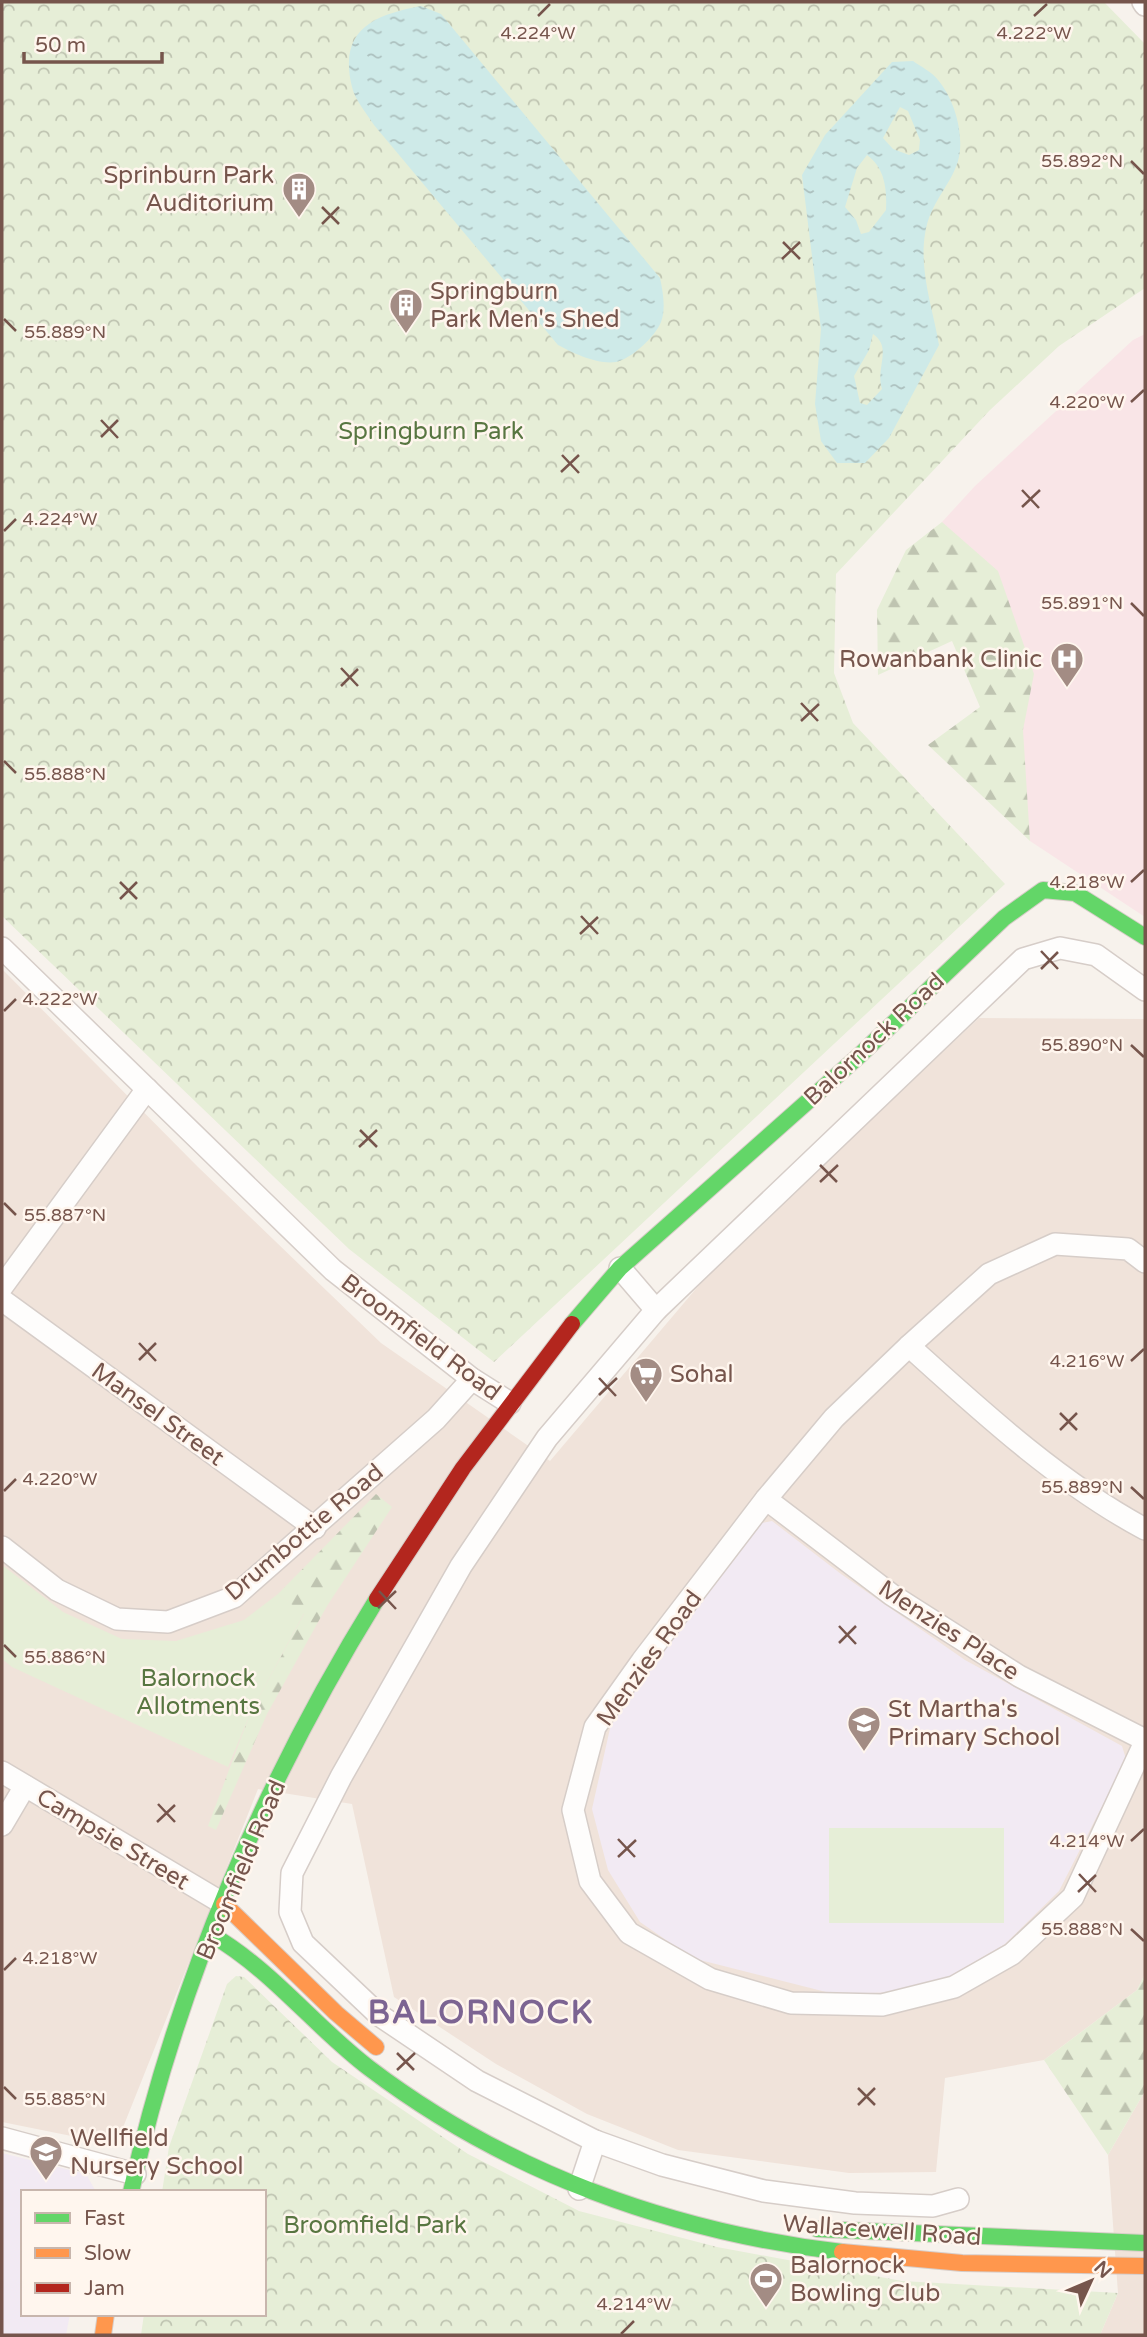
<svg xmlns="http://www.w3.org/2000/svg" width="1147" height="2337" font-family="'Varela Round',sans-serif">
<defs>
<pattern id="forest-firs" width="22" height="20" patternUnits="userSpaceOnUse" patternTransform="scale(1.75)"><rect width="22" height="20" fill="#e6eed7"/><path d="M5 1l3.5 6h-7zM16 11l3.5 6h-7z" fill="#bfc4b1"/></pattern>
<pattern id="park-crowns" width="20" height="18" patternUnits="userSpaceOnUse" patternTransform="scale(1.75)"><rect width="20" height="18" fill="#e6eed7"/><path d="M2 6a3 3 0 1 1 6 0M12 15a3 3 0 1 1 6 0" fill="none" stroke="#bfc4b1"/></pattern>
<pattern id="water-ripples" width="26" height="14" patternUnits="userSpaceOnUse" patternTransform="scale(1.75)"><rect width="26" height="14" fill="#ceeae8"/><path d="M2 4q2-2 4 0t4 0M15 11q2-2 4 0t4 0" fill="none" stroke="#acc0be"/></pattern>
</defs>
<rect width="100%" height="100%" fill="#f7f2ec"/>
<g fill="#f0e3da">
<polygon points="2,969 198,1167 381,1343 550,1461 717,1264 979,1018 1145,1019 1145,1974 1137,1990 1044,2060 945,2078 936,2172 849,2173 678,2150 587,2114 496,2064 394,1997 352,1804 258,1789 116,2145 2,2122"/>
<polygon points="1145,2091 1145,2335 1100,2335 1118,2293 1108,2155"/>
</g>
<g fill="#f2eaf3">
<polygon points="772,1521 841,1574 965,1660 1122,1746 1126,1759 1059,1891 1005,1944 950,1976 901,1992 834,1994 692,1958 640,1922 608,1870 592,1809 611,1724 757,1524"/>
<polygon points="2,2153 86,2174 95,2190 23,2192 23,2314 70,2314 66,2335 2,2335"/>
</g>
<polygon fill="#f9e5e7" points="1145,334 1145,917 1030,841 942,522 975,486 1133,340"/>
<g fill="#e6eed7">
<polygon points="2,1565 63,1612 122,1639 176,1641 244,1620 278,1594 304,1613 250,1714 228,1767 12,1667 2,1659"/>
<rect x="829" y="1828" width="175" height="95"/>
</g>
<g fill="url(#forest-firs)">
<polygon points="942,522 998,571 1034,674 1023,730 1030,841 928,745 980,707 952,641 878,675 877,610 906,550"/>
<polygon points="376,1494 392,1507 327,1606 267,1714 216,1830 208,1826 250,1714 304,1614 278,1594"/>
<polygon points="1145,1974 1145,2091 1108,2155 1044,2060 1137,1990"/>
</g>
<g fill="url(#park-crowns)">
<polygon points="2,2 1104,2 1145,44 1145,288 1059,346 990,410 836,574 834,673 853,723 1005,884 494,1362 349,1249 2,916"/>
<polygon points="236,1976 244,1977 332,2062 468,2154 579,2211 717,2247 902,2281 1118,2293 1100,2335 141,2335 144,2314 264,2314 264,2192 162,2192 169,2147 227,1984"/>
</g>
<g fill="url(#water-ripples)" fill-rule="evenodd">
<path d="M 421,6 L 441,14 L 660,278 C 663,292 666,309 661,322 C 655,337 631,359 616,362 C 598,365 573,353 558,345 L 374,125 C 367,114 355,100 352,87 C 338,30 373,15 421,6 Z"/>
<path d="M 913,61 C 920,66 932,72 938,80 C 955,100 965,136 958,161 C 950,187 930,202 925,234 C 919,271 933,309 939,345 L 889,438 L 865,463 L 837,463 L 821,441 L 815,404 L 821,329 L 802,175 L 825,135 L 892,62 ZM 900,107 L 908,111 L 920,140 L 919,150 L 909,155 L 893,149 L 883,138 ZM 867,155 C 885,168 887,189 886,210 L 869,232 L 861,234 L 856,220 L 845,207 L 857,168 ZM 873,334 C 893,348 875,367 882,389 L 867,405 L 860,403 L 854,376 L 869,350 Z"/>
</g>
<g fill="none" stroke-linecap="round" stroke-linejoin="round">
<defs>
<g id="street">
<polyline points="1143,2 1145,5"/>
<polyline points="2,948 333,1270 472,1379 510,1403"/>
<polyline points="1145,1262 1128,1249 1055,1244 989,1274 909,1346 834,1418 766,1499 642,1661 595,1727 573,1810 590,1881 629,1933 710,1979 791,2003 882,2005 954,1987 1012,1954 1073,1897 1145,1742"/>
<polyline points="620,1268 656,1310"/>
<polyline points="2,1287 147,1089"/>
<polyline points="2,1300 315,1528"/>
<path d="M 909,1346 C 981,1411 1059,1483 1145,1529"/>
<polyline points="766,1499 892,1595 1019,1676 1145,1740"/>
<polyline points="2,1547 57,1590 117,1619 168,1622 234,1597 436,1419 472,1379"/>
<polyline points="2,1772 224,1904"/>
<polyline points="2,1825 25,1786"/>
<polyline points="2,2138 135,2174"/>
<polyline points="579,2189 595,2141"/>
<polyline points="958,2199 933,2206 855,2203 764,2191 662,2165 595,2141 477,2081 379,2015 303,1943 290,1912 292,1873 341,1777 461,1566 547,1438 656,1310 1023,959 1060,948 1096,955 1145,990"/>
</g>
<g id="fast">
<polyline points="572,1324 620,1268 860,1055 1004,918 1043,890 1075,893 1145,937"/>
<path d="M 212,1935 C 272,1970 314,2026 369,2068 C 506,2172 671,2232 842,2252"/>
<path d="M 131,2192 C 177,1983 265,1780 377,1599"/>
<polyline points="817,2229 1145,2243"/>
</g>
<g id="slow">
<polyline points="224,1904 336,2013 376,2047"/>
<polyline points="842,2252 962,2263 1145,2266"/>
<polyline points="103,2335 106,2314"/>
</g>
<polyline id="jam" points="377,1599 463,1468 572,1324"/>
</defs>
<use href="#street" stroke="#d6cdc8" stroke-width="24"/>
<use href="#fast" stroke="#d7cdc8" stroke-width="18"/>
<use href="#slow" stroke="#d7cdc8" stroke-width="18"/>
<use href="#jam" stroke="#d7cdc8" stroke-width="18"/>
<use href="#street" stroke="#fefdfc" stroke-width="21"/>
<use href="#fast" stroke="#63d668" stroke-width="16"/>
<use href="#slow" stroke="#ff974d" stroke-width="16"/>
<use href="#jam" stroke="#b3261e" stroke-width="16"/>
</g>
<path fill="none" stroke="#76554c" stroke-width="2.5" d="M 538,16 L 550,4M 1034,16 L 1047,4M 1131,161 L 1144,174M 322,207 L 339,224M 322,224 L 339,207M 783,242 L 800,259M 782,259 L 800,242M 4,319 L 16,331M 1131,402 L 1144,390M 101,420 L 118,438M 101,437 L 118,420M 562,455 L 579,473M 561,472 L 579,455M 1022,490 L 1039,508M 1022,507 L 1040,490M 4,531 L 16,519M 1131,603 L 1144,616M 341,668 L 358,686M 341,686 L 358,669M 801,703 L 818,721M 801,721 L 819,704M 4,761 L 16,773M 120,882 L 137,899M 1131,882 L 1144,870M 120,899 L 137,882M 581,916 L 598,934M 580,934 L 598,917M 1041,951 L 1058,969M 1041,969 L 1058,952M 4,1011 L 16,999M 1131,1045 L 1144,1057M 360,1130 L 377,1147M 359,1147 L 377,1130M 820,1165 L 837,1182M 820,1182 L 838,1165M 4,1203 L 16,1215M 139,1343 L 156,1361M 139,1360 L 156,1343M 1131,1361 L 1144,1349M 599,1378 L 616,1396M 599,1395 L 617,1378M 1060,1413 L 1077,1430M 1060,1430 L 1077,1413M 1131,1487 L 1144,1499M 4,1491 L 16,1479M 379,1591 L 396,1609M 378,1608 L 396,1591M 839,1626 L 856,1644M 839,1643 L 856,1626M 4,1645 L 16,1657M 158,1804 L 175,1822M 157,1822 L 175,1805M 618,1839 L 635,1857M 1131,1841 L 1144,1829M 618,1857 L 636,1840M 1079,1874 L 1096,1892M 1078,1892 L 1096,1875M 1131,1929 L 1144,1941M 4,1970 L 16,1958M 397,2053 L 414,2070M 397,2070 L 415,2053M 4,2087 L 16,2099M 858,2088 L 875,2105M 858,2105 L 875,2088M 621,2334 L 634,2321"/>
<defs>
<symbol id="building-pin" viewBox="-11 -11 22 30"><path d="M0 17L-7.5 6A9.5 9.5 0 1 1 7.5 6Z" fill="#a38c84" stroke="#fff6ee"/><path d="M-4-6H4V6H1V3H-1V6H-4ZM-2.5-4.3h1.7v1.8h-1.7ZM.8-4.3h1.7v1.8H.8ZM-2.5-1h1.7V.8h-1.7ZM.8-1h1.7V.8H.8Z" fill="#fff"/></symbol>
<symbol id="hospital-pin" viewBox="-11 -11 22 30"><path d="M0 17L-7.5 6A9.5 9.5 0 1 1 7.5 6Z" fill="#a38c84" stroke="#fff6ee"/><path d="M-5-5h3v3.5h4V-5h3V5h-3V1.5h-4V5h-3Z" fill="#fff"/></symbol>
<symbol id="supermarket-pin" viewBox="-11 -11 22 30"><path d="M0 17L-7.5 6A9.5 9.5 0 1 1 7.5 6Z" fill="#a38c84" stroke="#fff6ee"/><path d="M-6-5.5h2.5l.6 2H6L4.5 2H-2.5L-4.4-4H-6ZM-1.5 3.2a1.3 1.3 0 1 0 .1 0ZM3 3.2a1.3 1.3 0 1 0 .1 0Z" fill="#fff"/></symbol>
<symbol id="school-pin" viewBox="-11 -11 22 30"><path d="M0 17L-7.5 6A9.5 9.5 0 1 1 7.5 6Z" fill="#a38c84" stroke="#fff6ee"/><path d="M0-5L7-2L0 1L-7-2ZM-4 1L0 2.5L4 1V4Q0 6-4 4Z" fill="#fff"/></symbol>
<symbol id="stadium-pin" viewBox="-11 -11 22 30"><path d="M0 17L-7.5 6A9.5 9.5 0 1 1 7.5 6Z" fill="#a38c84" stroke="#fff6ee"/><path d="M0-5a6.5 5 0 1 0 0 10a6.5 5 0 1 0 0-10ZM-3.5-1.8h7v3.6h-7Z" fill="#fff"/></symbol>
</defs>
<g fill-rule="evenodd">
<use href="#building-pin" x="280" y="170" width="38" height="52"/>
<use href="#building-pin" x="387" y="286" width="38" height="52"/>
<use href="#hospital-pin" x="1048" y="640" width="38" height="52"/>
<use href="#supermarket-pin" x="627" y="1355" width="38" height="52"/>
<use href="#school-pin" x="845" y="1704" width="38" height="52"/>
<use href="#school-pin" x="27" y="2133" width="38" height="52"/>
<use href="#stadium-pin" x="747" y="2260" width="38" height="52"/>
</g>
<g text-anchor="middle" stroke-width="5" stroke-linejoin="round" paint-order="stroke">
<g font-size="24" fill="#76554c" stroke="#fff6ee" text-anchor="start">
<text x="274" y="183" text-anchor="end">Sprinburn Park<tspan x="274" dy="28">Auditorium</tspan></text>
<text x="430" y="299">Springburn<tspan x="430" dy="28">Park Men's Shed</tspan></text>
<text x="1042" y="667" text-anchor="end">Rowanbank Clinic</text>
<text x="670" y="1382">Sohal</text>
<text x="888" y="1717">St Martha's<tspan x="888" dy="28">Primary School</tspan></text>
<text x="70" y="2146">Wellfield<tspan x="70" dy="28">Nursery School</tspan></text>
<text x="790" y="2273">Balornock<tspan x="790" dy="28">Bowling Club</tspan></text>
</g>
<g font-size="24" fill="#587641" stroke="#fff6ee">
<text x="431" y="439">Springburn Park</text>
<text x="198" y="1686">Balornock<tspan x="198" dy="28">Allotments</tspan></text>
<text x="375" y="2233">Broomfield Park</text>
</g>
<g font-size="24" fill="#76554c" stroke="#fff6ee">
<text transform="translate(874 1039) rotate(-43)" y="8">Balornock Road</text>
<text transform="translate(421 1337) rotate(37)" y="8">Broomfield Road</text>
<text transform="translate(158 1414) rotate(36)" y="8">Mansel Street</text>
<text transform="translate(304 1532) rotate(-40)" y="8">Drumbottie Road</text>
<text transform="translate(949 1630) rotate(33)" y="8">Menzies Place</text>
<text transform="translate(649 1658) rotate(-54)" y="8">Menzies Road</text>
<text transform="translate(113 1839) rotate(31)" y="8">Campsie Street</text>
<text transform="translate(241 1870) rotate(-67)" y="8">Broomfield Road</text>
<text transform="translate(882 2230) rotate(4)" y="8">Wallacewell Road</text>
</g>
<g font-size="32" font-weight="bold" letter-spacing="2" fill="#7c6492" stroke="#fff6ee">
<text x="481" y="2023">BALORNOCK</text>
</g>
</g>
<g font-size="18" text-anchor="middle" fill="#76554c" stroke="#fff6ee" stroke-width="5" stroke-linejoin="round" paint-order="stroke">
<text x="538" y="39">4.224°W</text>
<text x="1034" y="39">4.222°W</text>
<text x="1082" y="167">55.892°N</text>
<text x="65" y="338">55.889°N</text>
<text x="1087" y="408">4.220°W</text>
<text x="60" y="525">4.224°W</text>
<text x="1082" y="609">55.891°N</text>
<text x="65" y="780">55.888°N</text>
<text x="1087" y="888">4.218°W</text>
<text x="60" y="1005">4.222°W</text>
<text x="1082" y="1051">55.890°N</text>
<text x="65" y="1221">55.887°N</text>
<text x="1087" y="1367">4.216°W</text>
<text x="60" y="1485">4.220°W</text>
<text x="1082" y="1493">55.889°N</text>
<text x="65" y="1663">55.886°N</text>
<text x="1087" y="1847">4.214°W</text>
<text x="1082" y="1935">55.888°N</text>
<text x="60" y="1964">4.218°W</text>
<text x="65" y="2105">55.885°N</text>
<text x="634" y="2310">4.214°W</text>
</g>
<rect width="1147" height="2337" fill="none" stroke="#76554c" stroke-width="7"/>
<rect x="21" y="2190" width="245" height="126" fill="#fff6ee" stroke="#c8b6ad" stroke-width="2"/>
<rect x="35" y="2213" width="35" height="10" fill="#63d668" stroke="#c8b6ad" stroke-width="2"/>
<text x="84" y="2225" font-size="21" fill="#76554c">Fast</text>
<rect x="35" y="2248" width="35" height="10" fill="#ff974d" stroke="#c8b6ad" stroke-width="2"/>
<text x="84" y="2260" font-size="21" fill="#76554c">Slow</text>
<rect x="35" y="2283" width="35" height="10" fill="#b3261e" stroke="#c8b6ad" stroke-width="2"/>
<text x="84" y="2295" font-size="21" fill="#76554c">Jam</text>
<g transform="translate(1091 2281) rotate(46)" stroke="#fff6ee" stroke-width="5" paint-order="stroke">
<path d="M0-5L12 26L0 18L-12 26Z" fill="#76554c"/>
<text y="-10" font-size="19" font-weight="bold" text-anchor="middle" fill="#76554c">N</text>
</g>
<path d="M24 52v10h138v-10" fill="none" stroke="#76554c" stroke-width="3.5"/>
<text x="35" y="52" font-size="21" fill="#76554c" stroke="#fff6ee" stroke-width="5" paint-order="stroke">50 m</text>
</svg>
